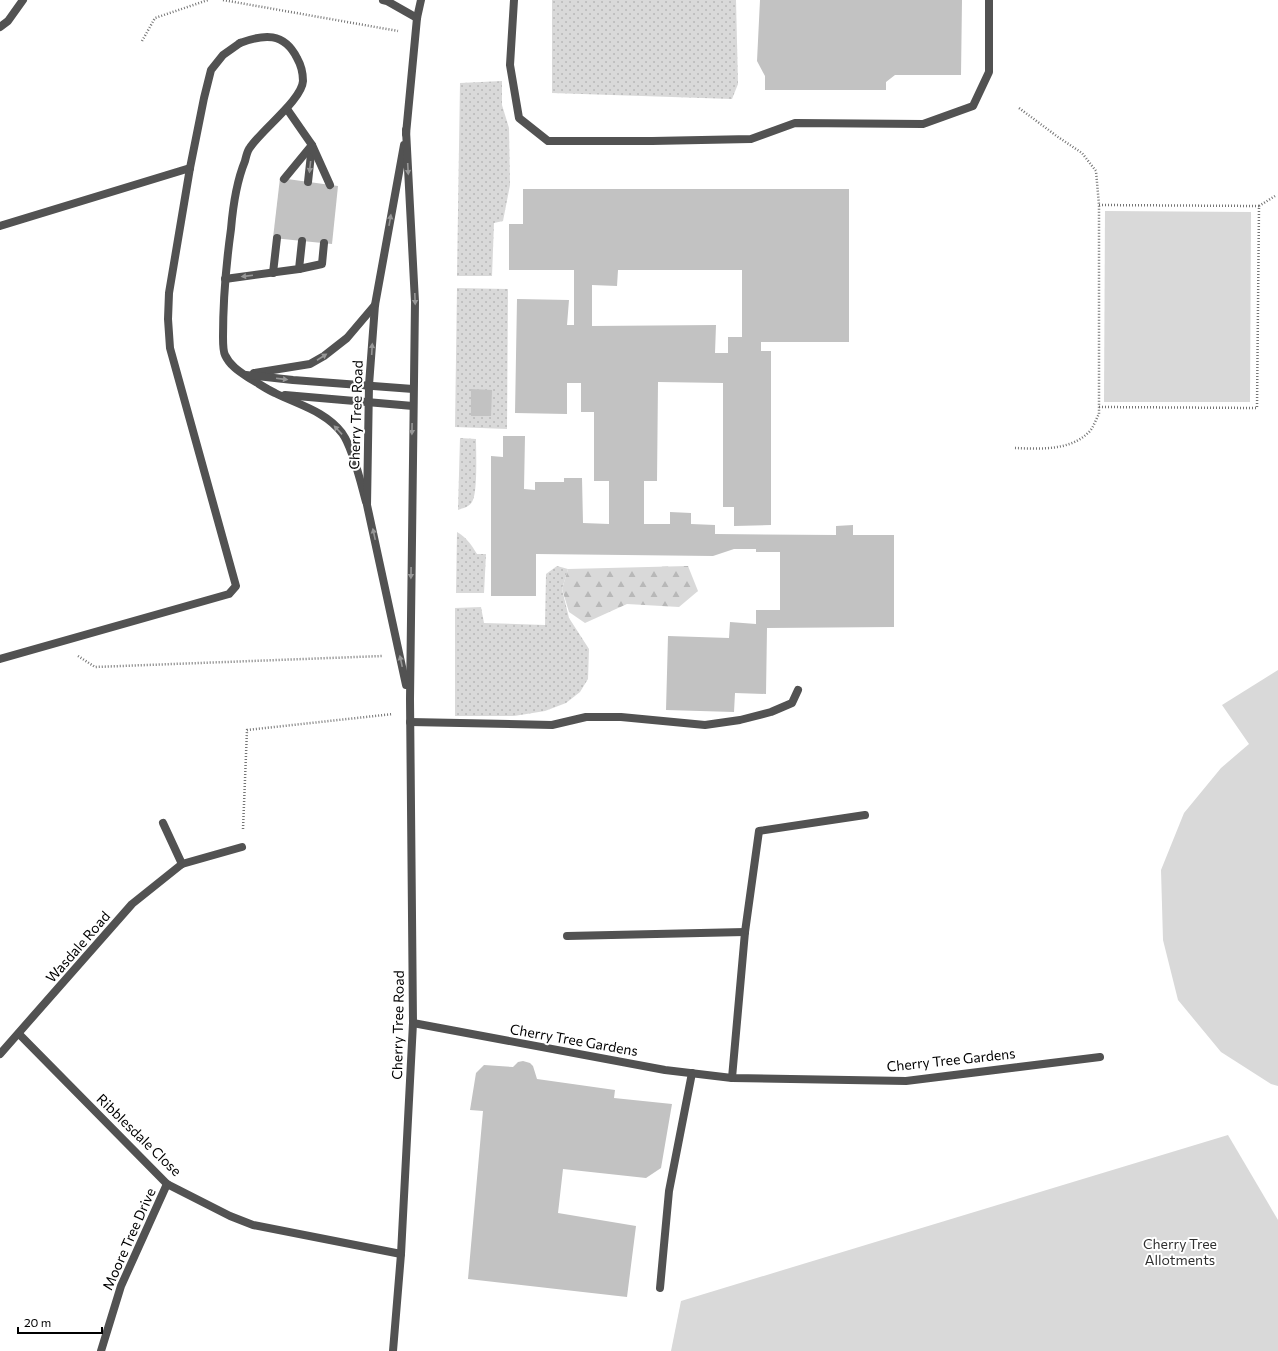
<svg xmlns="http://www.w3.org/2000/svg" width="1278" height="1351" font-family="Commissioner,sans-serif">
<defs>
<pattern id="grass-dots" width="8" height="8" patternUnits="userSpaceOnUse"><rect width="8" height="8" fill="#d9d9d9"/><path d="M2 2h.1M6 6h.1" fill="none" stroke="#b8b8b8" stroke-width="1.8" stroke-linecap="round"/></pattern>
<pattern id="forest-firs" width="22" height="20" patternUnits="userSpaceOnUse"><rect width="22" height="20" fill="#d9d9d9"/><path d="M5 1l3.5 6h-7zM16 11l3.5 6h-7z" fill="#b8b8b8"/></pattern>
</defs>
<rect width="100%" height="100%" fill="#fff"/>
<g fill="url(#grass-dots)">
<polygon points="552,0 736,0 738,84 732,99 552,93"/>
<polygon points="502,81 502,105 509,128 510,185 503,221 494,223 492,276 457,276 460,83"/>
<polygon points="457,288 508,289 507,429 455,427"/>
<path d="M 460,438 L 476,439 C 476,452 478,493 472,502 C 469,507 463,508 458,510 Z"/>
<path d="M 457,532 C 466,537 471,544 477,554 L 486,554 L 484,593 L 456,593 Z"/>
<polygon points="557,566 568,569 562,589 569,618 589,649 588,679 580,692 566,703 545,711 514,716 455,716 455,608 481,607 484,623 545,625 546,574"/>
</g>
<polygon fill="url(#forest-firs)" points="688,566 698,591 679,607 627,604 585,623 569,612 562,589 568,569"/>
<g fill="#d9d9d9">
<polygon points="1105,211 1251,212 1250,402 1104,402"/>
<polygon points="1278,670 1278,1086 1271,1084 1221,1052 1178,1000 1163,940 1161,870 1184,813 1221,768 1249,744 1222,705"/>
<polygon points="1228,1135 1278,1220 1278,1351 671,1351 681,1301"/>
</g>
<g fill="#c2c2c2" fill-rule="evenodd">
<polygon points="760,0 962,0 961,75 895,75 886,82 886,90 765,90 765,76 757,61"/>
<polygon points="280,178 338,186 332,244 273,238"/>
<path d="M 523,189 L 849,189 L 849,342 L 761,342 L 761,351 L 771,351 L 771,525 L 734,526 L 734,507 L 723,507 L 723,383 L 658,382 L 657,481 L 644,481 L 644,524 L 670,524 L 670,512 L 691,513 L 691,524 L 715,525 L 715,534 L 836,535 L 836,526 L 853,525 L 853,535 L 894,535 L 894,627 L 767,628 L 766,694 L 735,693 L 734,712 L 666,710 L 668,636 L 729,638 L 730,622 L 756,624 L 756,610 L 780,610 L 780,552 L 756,552 L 756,549 L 734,549 L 713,556 L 536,554 L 536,596 L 491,596 L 491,456 L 503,457 L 503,436 L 525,436 L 524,489 L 535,490 L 535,482 L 564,482 L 564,478 L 582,478 L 583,523 L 609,524 L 609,481 L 594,481 L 594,412 L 581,412 L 581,383 L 567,383 L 567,414 L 515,413 L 517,299 L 569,300 L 567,325 L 574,325 L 574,270 L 509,270 L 509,224 L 523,224 ZM 618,270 L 742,270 L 742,337 L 728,337 L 728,353 L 715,353 L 716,325 L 592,326 L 592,285 L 617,286 Z"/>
<polygon points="471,389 492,390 491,416 471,416"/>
<polygon points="523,1061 530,1063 533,1066 537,1079 615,1090 614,1098 672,1104 661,1168 646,1178 563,1169 558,1213 636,1226 627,1297 468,1279 483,1111 470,1110 476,1073 484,1065 513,1067 518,1062"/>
</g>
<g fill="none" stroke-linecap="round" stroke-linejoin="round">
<g stroke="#747474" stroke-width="2.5" stroke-dasharray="1 2" stroke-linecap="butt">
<polyline points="223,0 398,31"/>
<polyline points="142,41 155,18 208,0"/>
<polyline points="1259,206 1275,196"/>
<polyline points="1099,407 1257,408 1259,206 1099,205"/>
<path d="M 1015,448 C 1041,449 1071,451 1090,431 C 1094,426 1096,419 1099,414 L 1099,205 L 1096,171 L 1082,153 L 1058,137 L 1019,108"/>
<polyline points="78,656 95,667 382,656"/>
<polyline points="243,829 247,730 393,714"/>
</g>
<g stroke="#525252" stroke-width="8">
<polyline points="383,0 387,1 417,18"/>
<polyline points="514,0 510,65 519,118 548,141 652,141 751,139 795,123 923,124 973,106 989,72 989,0"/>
<polyline points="287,109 312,145 308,182"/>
<polyline points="284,179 312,145 330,185"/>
<polyline points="0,226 190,168"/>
<polyline points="299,269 322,264 324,243"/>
<polyline points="273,273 277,238"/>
<polyline points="225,279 299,269 302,241"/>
<polyline points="0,659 229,594 236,586 170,348 168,319 169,293 190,168 204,98 211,70 223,55 240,43"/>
<polyline points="410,722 552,725 586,717 621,717 705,725 740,720 771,712 792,703 798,690"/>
<polyline points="660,1288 669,1191 692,1073"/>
</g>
<g stroke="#525252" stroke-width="8">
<polyline points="0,27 8,21 23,0"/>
<path d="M 240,43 C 264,34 284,32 297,58 C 301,65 303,73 303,81 C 302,100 260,131 249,149 C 247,152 246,157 245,161 C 236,183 233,205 231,229 C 226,265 223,301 223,337 C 223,343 223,351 225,355 C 230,366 240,372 249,378 C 258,383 266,389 275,393 C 299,405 325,411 342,433 C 353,448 361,484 366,502"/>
<polyline points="254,373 310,364 324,356 347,338 375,305"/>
<polyline points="246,375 293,380 413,389"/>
<polyline points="285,395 413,406"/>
<polyline points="163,823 182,864"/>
<polyline points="567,936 745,932"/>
<polyline points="413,1023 665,1070 732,1078 906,1081 1100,1057"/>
<polyline points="19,1034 167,1184 230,1216 253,1225 401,1254"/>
<polyline points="0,1054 132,904 182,864 242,847"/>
<polyline points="732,1078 745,932 759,831 865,815"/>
<polyline points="101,1351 121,1286 167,1184"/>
</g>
<g stroke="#525252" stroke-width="8">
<polyline points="406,134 417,18 421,0"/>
<polyline points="404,145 375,305 369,385 367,505 406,685"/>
<polyline points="393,1351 401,1254 413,1023 410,699 415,302 406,130"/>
</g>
</g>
<defs><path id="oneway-solid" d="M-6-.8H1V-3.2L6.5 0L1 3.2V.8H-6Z"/></defs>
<g fill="#979797">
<use href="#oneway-solid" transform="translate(310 167) rotate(96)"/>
<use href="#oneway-solid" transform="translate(408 169) rotate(87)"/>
<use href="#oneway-solid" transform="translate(390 220) rotate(-80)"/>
<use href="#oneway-solid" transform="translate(247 276) rotate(173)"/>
<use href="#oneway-solid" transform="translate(415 299) rotate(88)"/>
<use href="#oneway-solid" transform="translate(372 349) rotate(-87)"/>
<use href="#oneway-solid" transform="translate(322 357) rotate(-33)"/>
<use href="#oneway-solid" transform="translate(282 379) rotate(7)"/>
<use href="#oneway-solid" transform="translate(412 429) rotate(91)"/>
<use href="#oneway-solid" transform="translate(338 430) rotate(-133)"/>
<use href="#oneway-solid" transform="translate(374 534) rotate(-102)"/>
<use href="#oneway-solid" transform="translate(411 573) rotate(91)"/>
<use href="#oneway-solid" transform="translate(401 661) rotate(-102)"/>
</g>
<g text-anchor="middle" stroke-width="4" stroke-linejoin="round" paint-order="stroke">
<g font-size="14" fill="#000" stroke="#fff">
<text transform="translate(356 415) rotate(-88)" y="5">Cherry Tree Road</text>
<text transform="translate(78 947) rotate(-49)" y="5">Wasdale Road</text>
<text transform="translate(398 1025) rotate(-89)" y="5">Cherry Tree Road</text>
<text transform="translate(574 1040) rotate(10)" y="5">Cherry Tree Gardens</text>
<text transform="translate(951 1060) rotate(-6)" y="5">Cherry Tree Gardens</text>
<text transform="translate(139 1135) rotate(44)" y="5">Ribblesdale Close</text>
<text transform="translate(129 1239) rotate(-66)" y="5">Moore Tree Drive</text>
</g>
<g font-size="14" fill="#303030" stroke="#fff">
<text x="1180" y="1249">Cherry Tree<tspan x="1180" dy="16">Allotments</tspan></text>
</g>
</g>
<path d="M18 1327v6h84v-6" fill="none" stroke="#000000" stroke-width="2"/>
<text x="24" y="1327" font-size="12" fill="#000000" stroke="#ffffff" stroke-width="3" paint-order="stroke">20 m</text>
</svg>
